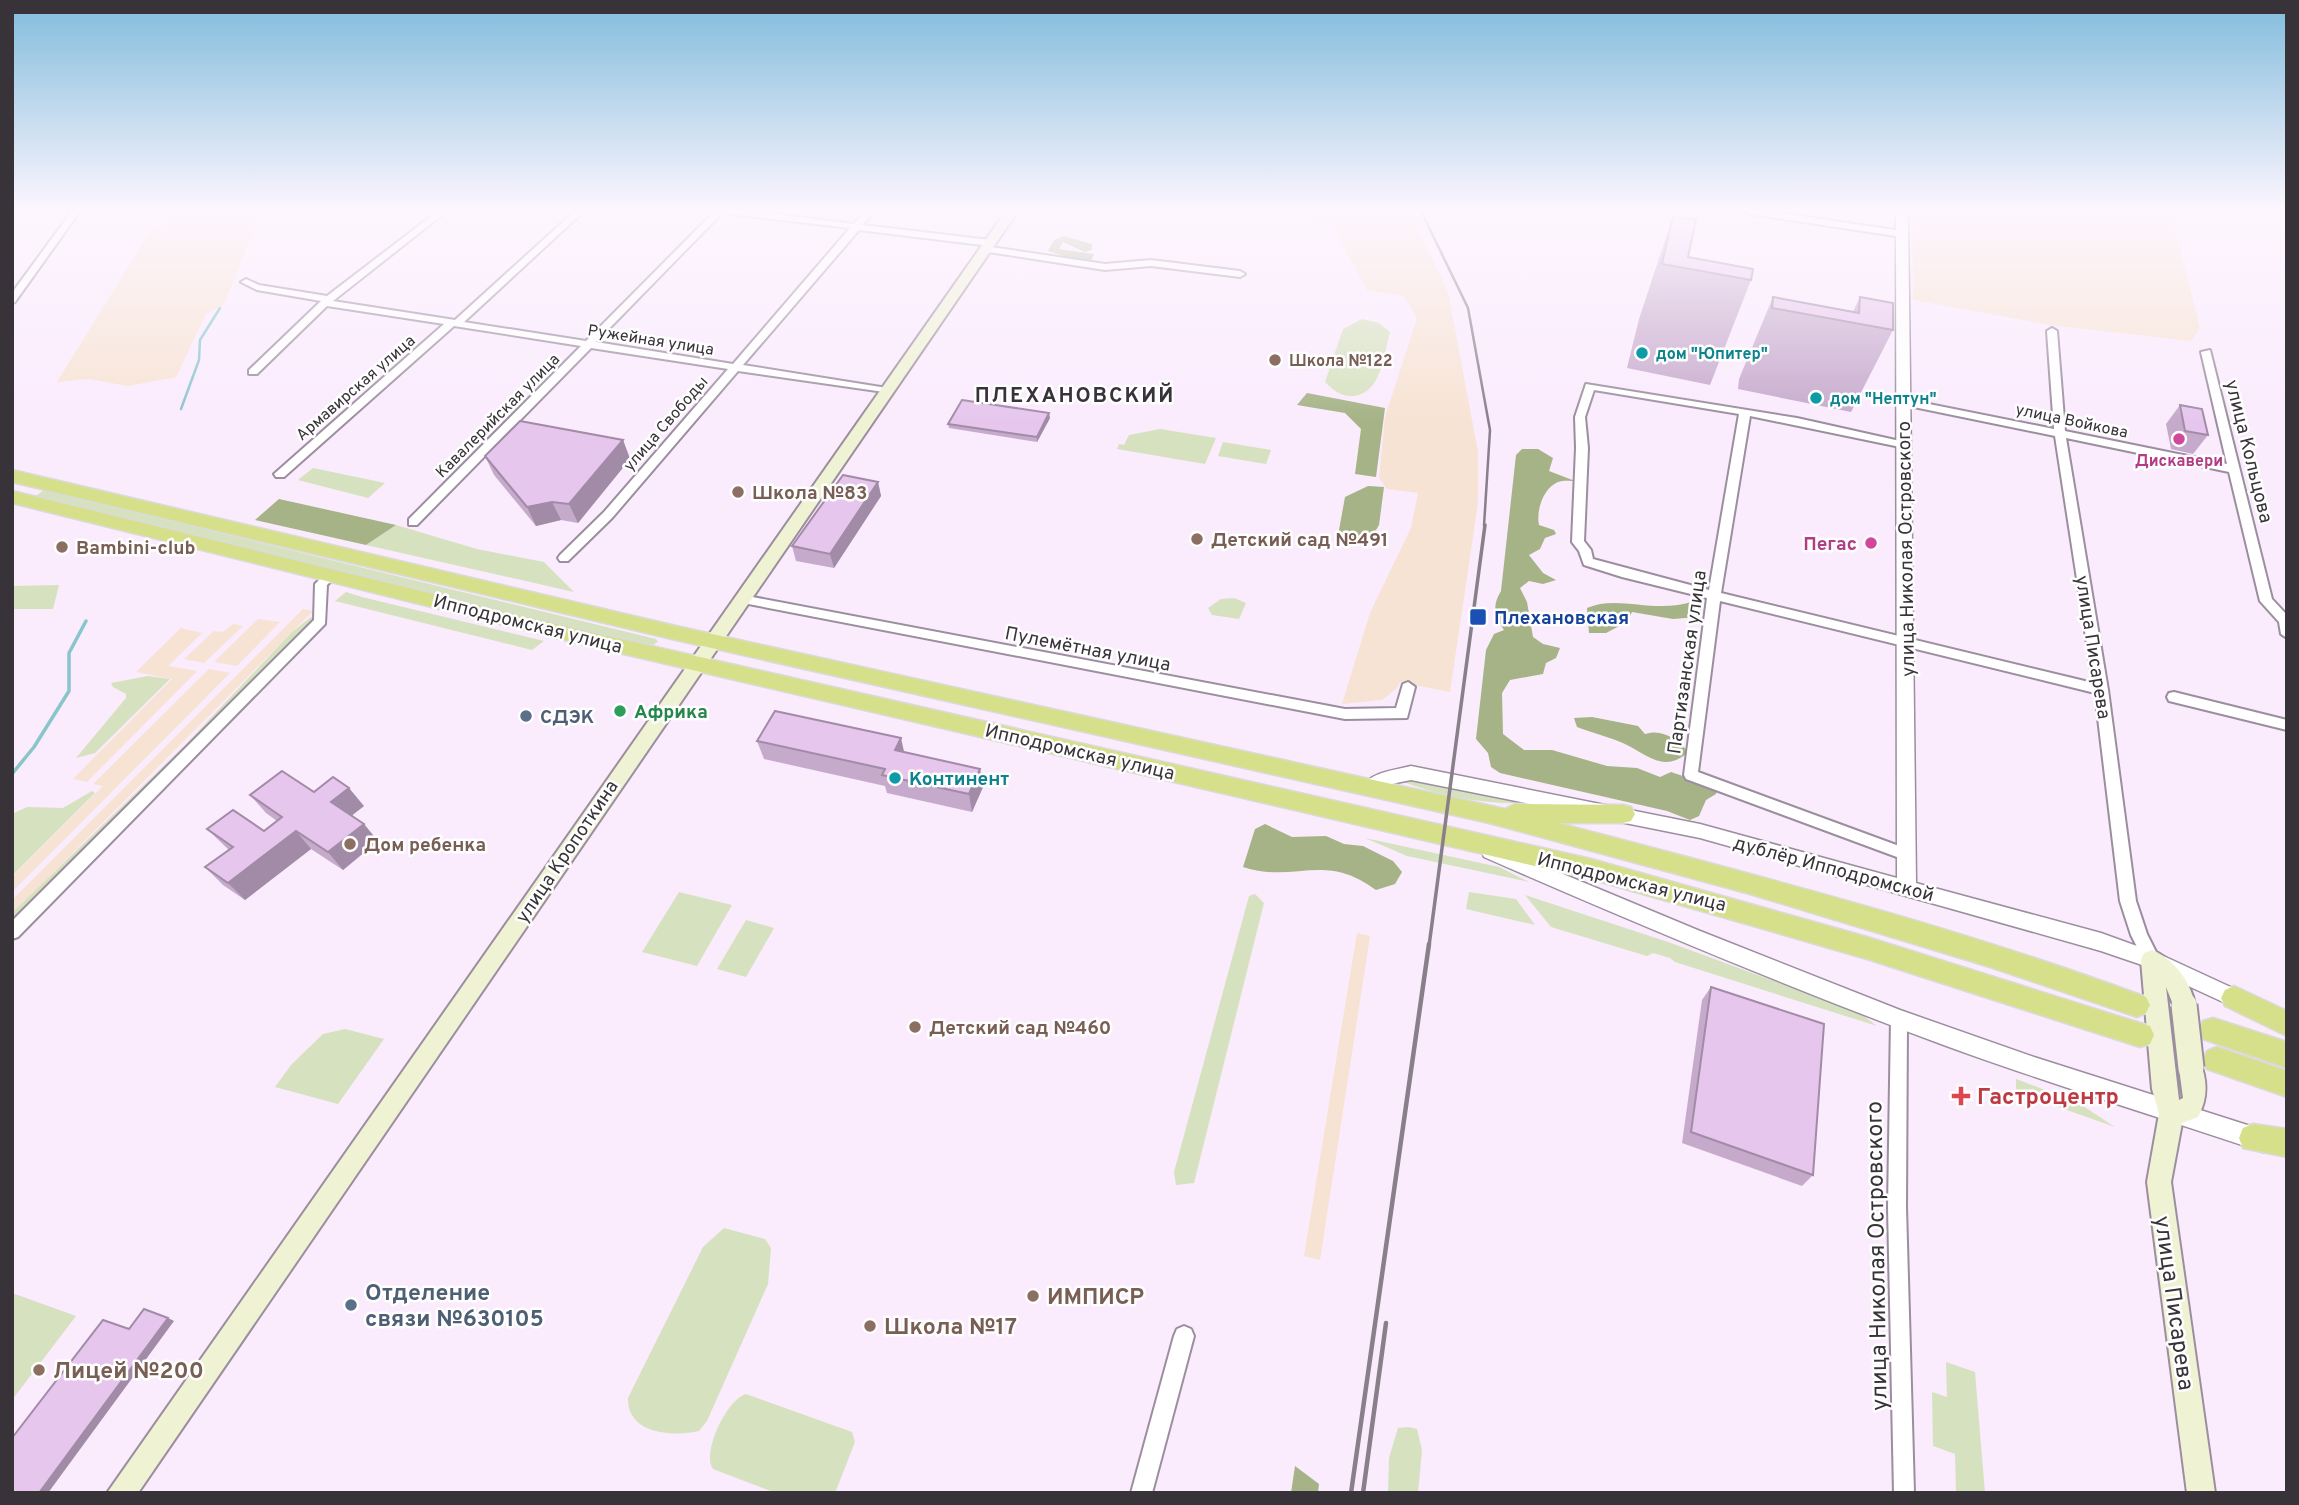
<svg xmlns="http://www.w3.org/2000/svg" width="2299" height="1505" font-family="Overpass,sans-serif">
<rect width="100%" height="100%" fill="#faebfd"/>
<g fill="#f7e3d3">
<polygon points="183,211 262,211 224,304 206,314 176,377 128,386 89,379 57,382 149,233"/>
<polygon points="1307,211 1409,211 1448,292 1478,452 1478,503 1450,692 1400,682 1396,689 1382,700 1342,704 1370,613 1411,528 1418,493 1387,489 1379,478 1385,417 1417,318 1404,296 1367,290 1331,223 1310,222"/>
<polygon points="1912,211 2171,211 2200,328 2191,341 2050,325 1913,300"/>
<polygon points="303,609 313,611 12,914 12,900"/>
<polygon points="258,619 280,622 237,666 214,662"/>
<polygon points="233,624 243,626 204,663 184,659 214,631 223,632"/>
<polygon points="181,628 202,633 168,666 197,671 87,782 73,779 172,679 136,672"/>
<polygon points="209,669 230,673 12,892 12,877 103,786 93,784"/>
<polygon points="1357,933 1370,936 1320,1260 1304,1256"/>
</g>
<g fill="#d6e2bf">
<path d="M 1362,319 L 1379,323 L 1390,332 C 1383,356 1382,392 1354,396 C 1341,397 1333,390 1325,382 L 1343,329 Z"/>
<polygon points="1160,429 1216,438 1205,464 1117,449 1119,444 1124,445 1129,435"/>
<polygon points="1223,442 1271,450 1266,464 1218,456"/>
<polygon points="313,468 385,483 368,498 298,480"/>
<polygon points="44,490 656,639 658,642 648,648 33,498"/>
<polygon points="396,525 477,549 544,562 574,592 366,545"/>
<polygon points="59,585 53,609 12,609 12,586"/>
<polygon points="346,592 362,597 544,641 532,650 335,601"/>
<polygon points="1234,598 1246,603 1239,619 1212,615 1208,608 1221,599"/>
<polygon points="311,617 317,618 12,928 13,912 185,745 292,632"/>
<polygon points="148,676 170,679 95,753 76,758 126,698 126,694 113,687 111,683"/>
<path d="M 1399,780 L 1422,781 L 1531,803 C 1487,805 1440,797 1399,780 Z"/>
<polygon points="92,791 95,793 12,876 12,814 27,807 63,808"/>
<polygon points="1365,838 1499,867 1529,882 1407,856"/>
<polygon points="679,892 732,905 697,966 642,952"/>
<polygon points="1469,892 1516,899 1535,925 1466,909"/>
<polygon points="1255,894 1264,903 1194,1183 1176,1185 1174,1172 1249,896"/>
<polygon points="1525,895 1671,943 1860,1013 1877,1026 1675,962 1670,958 1653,953 1647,956 1551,927"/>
<polygon points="746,920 774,928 746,977 717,969"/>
<polygon points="345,1029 384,1039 338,1104 275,1087 291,1065 323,1034"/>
<polygon points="2016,1079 2077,1102 2115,1127 2016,1092"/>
<path d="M 724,1228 L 765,1239 L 771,1248 L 768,1284 L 707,1421 L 699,1431 C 672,1437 627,1434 628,1398 L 703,1247 Z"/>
<polygon points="12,1293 76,1316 12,1400"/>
<polygon points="1946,1362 1975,1372 1985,1493 1956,1491 1955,1454 1933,1446 1932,1392 1947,1397"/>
<path d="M 746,1394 L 852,1432 L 855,1442 L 835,1493 L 776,1493 L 713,1469 C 701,1453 727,1399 746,1394 Z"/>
<polygon points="1409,1427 1417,1429 1422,1450 1418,1493 1388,1493 1389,1458 1398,1428"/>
</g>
<g fill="#a5b386">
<polygon points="1064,236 1092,244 1092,250 1085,252 1063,242 1059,249 1094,254 1092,259 1084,262 1048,251 1054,240"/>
<polygon points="1307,393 1385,408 1376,477 1355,474 1361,429 1345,413 1297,405"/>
<path d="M 1522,449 L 1538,449 L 1553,458 L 1549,471 L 1575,481 C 1571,481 1563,480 1558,482 C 1543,488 1536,511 1539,525 L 1554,530 L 1556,534 L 1545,538 L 1540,549 L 1529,555 L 1543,573 L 1556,580 L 1543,584 L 1529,581 L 1520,588 L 1527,602 L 1533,637 L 1543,644 L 1560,648 L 1556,658 L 1546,663 L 1543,674 L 1510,680 L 1502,693 L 1503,734 L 1524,750 L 1552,750 L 1607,766 L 1637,768 L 1660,777 L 1671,772 L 1718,788 L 1716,794 L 1706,800 L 1699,816 L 1690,820 L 1667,811 L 1500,773 L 1491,767 L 1488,753 L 1476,739 L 1486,650 L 1494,634 L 1504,630 C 1494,615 1492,606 1501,591 L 1516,455 Z"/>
<polygon points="1368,486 1384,487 1379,525 1367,545 1337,541 1345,497"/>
<polygon points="279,499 396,525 366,545 255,520"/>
<path d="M 1694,601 L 1703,606 L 1697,617 L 1673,619 L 1632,612 L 1627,622 L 1606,633 L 1589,633 L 1587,608 C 1618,594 1655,615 1694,601 Z"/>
<path d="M 1592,717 L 1638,726 L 1645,734 C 1663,728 1677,740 1689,752 C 1663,773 1650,756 1625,744 C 1610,737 1593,733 1577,727 L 1574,718 Z"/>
<path d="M 1265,824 L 1292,837 L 1326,836 L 1344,844 L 1363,846 L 1393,861 L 1402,872 L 1395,884 L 1376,890 C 1324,851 1295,884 1243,867 L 1255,829 Z"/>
<polygon points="1295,1466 1319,1484 1318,1493 1291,1493"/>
</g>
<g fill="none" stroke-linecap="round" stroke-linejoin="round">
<polyline stroke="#88c6cc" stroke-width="2.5" points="181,409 199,360 200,340 220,308"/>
<polyline stroke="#88c6cc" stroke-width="3.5" points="12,774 34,747 69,691 69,653 86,621"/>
<defs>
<g id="minor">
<polygon points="72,211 80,211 15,302 12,303 12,293"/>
<polygon points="438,211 447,211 333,301 455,320 575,211 584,211 464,322 586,341 715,211 724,211 596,342 733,364 850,228 731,214 727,211 750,211 854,224 865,211 874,211 863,225 990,240 995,243 990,246 859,230 743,365 887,388 891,389 891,393 738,371 612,518 568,561 560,561 558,558 560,555 604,512 728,369 591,348 417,525 409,525 409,519 581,346 454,326 284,477 276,477 274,474 444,324 327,306 257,374 249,374 249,370 321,301 257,290 241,282 246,279 259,285 327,296"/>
<polygon points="1746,211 1766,211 1902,231 1907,234 1902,237 1750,214"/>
<polygon points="985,246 1105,264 1151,260 1240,271 1245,274 1240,277 1151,266 1105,270 982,251 980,249"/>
<path d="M 2052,328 L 2057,331 L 2065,431 L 2227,464 L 2201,352 L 2210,350 L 2272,599 L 2287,615 L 2287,638 L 2281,634 L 2279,622 L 2260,601 L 2229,472 L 2066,438 L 2108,690 L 2136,901 L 2147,934 L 2160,960 L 2158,965 L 2152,967 L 2146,965 L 2131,935 L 2120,901 L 2095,693 L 1720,601 L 1698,772 L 1910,850 L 1912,854 L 1910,858 L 1905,860 L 1686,779 L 1684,775 L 1707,598 L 1622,577 L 1584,565 L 1579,551 L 1572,542 L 1576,448 L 1575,417 L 1586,384 L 1797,418 L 1909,443 L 1911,445 L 1905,448 L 1750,416 L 1721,593 L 2093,683 L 2055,436 L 1904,405 L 1899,402 L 1904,399 L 2054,429 L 2047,331 ZM 1594,390 L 1739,414 L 1709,590 L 1593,559 L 1591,550 L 1584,541 L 1588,448 L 1585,417 Z"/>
<polygon points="332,570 338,574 327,585 325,624 18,937 12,939 12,921 314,620 315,584 328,571"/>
<polygon points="742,595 1345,709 1396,708 1403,684 1408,682 1415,687 1407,718 1345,719 738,602 736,599"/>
<polygon points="2174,692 2287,720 2287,730 2169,701 2167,697 2169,693"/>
<polygon points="1899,1012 1905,1014 1907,1019 1906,1207 1914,1493 1894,1493 1888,1207 1891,1019 1893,1014"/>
<polygon points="1184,1326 1191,1329 1194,1336 1152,1493 1131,1493 1174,1336 1177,1329"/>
</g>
<g id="tertiary">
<path d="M 1896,211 L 1908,211 L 1916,883 L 2101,933 L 2159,954 L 2250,996 L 2253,1002 L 2250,1008 L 2243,1011 L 2236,1008 L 2145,966 L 2101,951 L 1700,838 L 1411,780 L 1391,784 L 1370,795 L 1364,793 L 1361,788 C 1371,772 1394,770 1411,766 L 1700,824 L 1897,878 Z"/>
<path d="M 1491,844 L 1700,931 L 1900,1010 L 2034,1057 L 2263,1130 L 2271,1133 L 2274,1141 L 2271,1149 L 2263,1152 C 2156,1116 2047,1083 1941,1044 C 1787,987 1635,923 1484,857 L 1482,852 L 1484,847 Z"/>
</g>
<g id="secondary">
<polygon points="1006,211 1018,211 138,1493 107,1493"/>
<path d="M 2152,950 C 2174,959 2191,982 2195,1005 L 2192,1012 L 2184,1015 L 2176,1012 L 2166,987 L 2179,1100 L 2183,1098 L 2179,1068 L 2183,1060 L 2191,1057 L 2199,1060 C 2208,1080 2208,1098 2198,1117 L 2182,1123 L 2171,1182 L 2215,1493 L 2187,1493 L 2147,1182 L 2159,1114 L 2152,1089 L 2141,960 L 2144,953 Z"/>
</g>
<g id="trunk">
<path d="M 12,470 L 676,626 L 1505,809 L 1515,804 L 1623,805 L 1631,807 L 1635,814 L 1631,821 L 1623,823 L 1558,823 C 1755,875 1955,926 2146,997 L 2150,1005 L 2146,1013 L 2137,1017 L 1990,967 L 1750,894 L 1489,823 L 676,640 L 12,482 Z"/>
<polygon points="12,491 585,631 1591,859 1867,937 2140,1023 2150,1026 2154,1035 2150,1044 2140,1047 1867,959 1591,879 585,645 12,503"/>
<polygon points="2234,986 2287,1011 2287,1036 2225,1006 2221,998 2225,990"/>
<polygon points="2213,1018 2287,1042 2287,1068 2203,1039 2199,1030 2203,1021"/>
<polygon points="2217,1047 2287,1071 2287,1097 2207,1069 2203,1060 2207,1051"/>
<polygon points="2253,1124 2287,1129 2287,1157 2243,1148 2239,1138 2243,1128"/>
</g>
</defs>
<use href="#minor" stroke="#9b8e9e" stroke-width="4"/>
<use href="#tertiary" stroke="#9b8e9e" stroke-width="3"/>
<use href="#secondary" stroke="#9b8e9e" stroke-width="4"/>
<use href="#trunk" stroke="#dbdadb" stroke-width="3"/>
<use href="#minor" fill="#fff" fill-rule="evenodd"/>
<use href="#tertiary" fill="#fff" fill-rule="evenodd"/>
<use href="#secondary" fill="#eff3d3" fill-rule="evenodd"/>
<use href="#trunk" fill="#d6e08a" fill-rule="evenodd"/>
<polyline stroke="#887f8a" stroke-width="2.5" points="1421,211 1468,308 1490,430 1484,526"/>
<polyline stroke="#887f8a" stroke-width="3.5" points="1429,946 1485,525"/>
<g stroke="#887f8a" stroke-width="4.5">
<polyline points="1351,1493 1429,944"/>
<polyline points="1363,1493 1386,1323"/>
</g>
<defs>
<polyline id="secondary-bridge" points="2184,1005 2191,1068"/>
</defs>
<use href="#secondary-bridge" stroke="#9b8e9e" stroke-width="29" stroke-linecap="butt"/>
<use href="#secondary-bridge" stroke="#eff3d3" stroke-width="25"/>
</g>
<g fill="#c6aacc">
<polygon points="1673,216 1688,257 1751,280 1710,385 1627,368 1639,319"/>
<polygon points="1773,297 1853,312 1860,297 1893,330 1851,412 1738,389 1739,379"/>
<polygon points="2180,405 2208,435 2193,454 2171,449 2166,424"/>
<polygon points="1050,418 1037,442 949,428 948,424"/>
<polygon points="623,440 630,459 578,523 561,520 536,526 494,475 485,456"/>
<polygon points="878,482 881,496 834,568 796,561 792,546"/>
<polygon points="757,741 904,752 980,769 983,787 972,812 887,793 885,786 764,759"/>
<polygon points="250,795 364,806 352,815 378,841 343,870 311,849 245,900 223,885 205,867 229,850 207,829 264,831 277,821 266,813"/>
<polygon points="1711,987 1813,1175 1802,1186 1682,1143 1702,1000"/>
</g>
<g fill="#a18ba6">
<polygon points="1049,413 1050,418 1037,442 1037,437"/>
<polygon points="623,440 630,459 578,523 569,504"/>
<polygon points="878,482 881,496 834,568 830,554"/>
<polygon points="552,502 561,520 536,526 527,507"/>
<polygon points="901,738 905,756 895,750"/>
<polygon points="980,769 983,787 972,812 969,794"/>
<polygon points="349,788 364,806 346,820 331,802"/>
<polygon points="364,824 378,841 343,870 328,852"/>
<polygon points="296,831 311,849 245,900 228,883"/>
<polygon points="168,1318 174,1321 48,1493 39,1493"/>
</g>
<g fill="#e6c6ed" stroke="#a18ba6" stroke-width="2">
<polygon points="1673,216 1696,220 1688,257 1753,269 1751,280 1662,264"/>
<polygon points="1773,297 1859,313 1860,297 1893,303 1893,330 1772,308"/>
<polygon points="962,400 1049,413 1037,437 948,424"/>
<polygon points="2180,405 2202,409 2208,435 2185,431"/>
<polygon points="520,421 623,440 569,504 552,502 527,507 485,456"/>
<polygon points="843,475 878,482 830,554 792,546"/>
<polygon points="775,711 901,738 895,750 980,769 969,794 882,775 885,769 757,741"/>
<polygon points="282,771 314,792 333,777 349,788 331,802 364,824 328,852 296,831 228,883 205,867 233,847 207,829 233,810 264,831 282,817 250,795"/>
<polygon points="1711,987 1824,1024 1813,1175 1691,1132"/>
<polygon points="144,1309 168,1318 39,1493 12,1493 12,1438 103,1320 129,1329"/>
</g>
<linearGradient id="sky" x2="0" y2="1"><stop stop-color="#81bbdd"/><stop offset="0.5" stop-color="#fdf6fe"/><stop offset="1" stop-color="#fdf6fe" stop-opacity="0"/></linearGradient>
<rect width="2299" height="421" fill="url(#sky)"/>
<g fill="#0f9aa8" stroke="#fefefe" stroke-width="2.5">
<circle cx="1642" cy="353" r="7"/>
<circle cx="1816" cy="398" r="7"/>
<circle cx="895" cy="778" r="7"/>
</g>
<g fill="#8d6e63" stroke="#fefefe" stroke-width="2.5">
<circle cx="1275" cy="360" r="7"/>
<circle cx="738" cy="492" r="7"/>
<circle cx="1197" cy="539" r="7"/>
<circle cx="62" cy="547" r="7"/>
<circle cx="350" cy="844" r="7"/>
<circle cx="915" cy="1027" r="7"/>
<circle cx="1033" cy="1296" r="7"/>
<circle cx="870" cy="1326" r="7"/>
<circle cx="39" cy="1370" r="7"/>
</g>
<g fill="#d1479c" stroke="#fefefe" stroke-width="2.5">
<circle cx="2179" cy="439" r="7"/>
<circle cx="1871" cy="543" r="7"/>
</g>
<rect fill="#1a4fb4" stroke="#fefefe" stroke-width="2.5" x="1469" y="608" width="18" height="18" rx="3.5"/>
<circle fill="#2e9e5b" stroke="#fefefe" stroke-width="2.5" cx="620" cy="711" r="7"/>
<g fill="#5c6f8a" stroke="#fefefe" stroke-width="2.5">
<circle cx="526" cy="716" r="7"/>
<circle cx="351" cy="1305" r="7"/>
</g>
<path fill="#e0444e" stroke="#fefefe" stroke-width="2.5" d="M1957.5 1085.5h7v7h7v7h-7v7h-7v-7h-7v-7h7z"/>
<g text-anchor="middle" stroke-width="5" stroke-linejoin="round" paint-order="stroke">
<g font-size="16" fill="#383339" stroke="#fefefe">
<text transform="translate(651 339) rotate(9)" y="6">Ружейная улица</text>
<text transform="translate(355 387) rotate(-41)" y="6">Армавирская улица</text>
<text transform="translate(497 415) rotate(-45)" y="6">Кавалерийская улица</text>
<text transform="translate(2072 420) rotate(12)" y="6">улица Войкова</text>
<text transform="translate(665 423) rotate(-49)" y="6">улица Свободы</text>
</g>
<g font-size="16" font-weight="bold" fill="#0d838f" stroke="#fefefe" text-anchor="start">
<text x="1656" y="359">дом "Юпитер"</text>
<text x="1830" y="404">дом "Нептун"</text>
</g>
<g font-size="16" font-weight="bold" fill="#785e54" stroke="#fefefe" text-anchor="start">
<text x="1289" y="366">Школа №122</text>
</g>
<g font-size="16" font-weight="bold" fill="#b23c85" stroke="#fefefe">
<text x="2179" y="466">Дискавери</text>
</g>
<g font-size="19" fill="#383339" stroke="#fefefe">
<text transform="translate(2250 451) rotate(76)" y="7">улица Кольцова</text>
<text transform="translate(1905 549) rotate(-91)" y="7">улица Николая Островского</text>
<text transform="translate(528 623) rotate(14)" y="7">Ипподромская улица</text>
<text transform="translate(2094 647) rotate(81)" y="7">улица Писарева</text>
<text transform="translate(1088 648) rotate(11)" y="7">Пулемётная улица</text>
<text transform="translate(1686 662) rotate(-82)" y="7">Партизанская улица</text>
<text transform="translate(1080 751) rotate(13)" y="7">Ипподромская улица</text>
<text transform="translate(566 851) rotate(-56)" y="7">улица Кропоткина</text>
<text transform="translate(1834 868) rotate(15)" y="7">дублёр Ипподромской</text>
<text transform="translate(1632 881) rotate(14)" y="7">Ипподромская улица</text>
</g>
<g font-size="19" font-weight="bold" fill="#785e54" stroke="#fefefe" text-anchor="start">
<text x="752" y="499">Школа №83</text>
<text x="1211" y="546">Детский сад №491</text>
<text x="76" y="554">Bambini-club</text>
<text x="364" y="851">Дом ребенка</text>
<text x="929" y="1034">Детский сад №460</text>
</g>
<g font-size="19" font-weight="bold" fill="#b23c85" stroke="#fefefe" text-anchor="end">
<text x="1857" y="550">Пегас</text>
</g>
<g font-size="19" font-weight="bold" fill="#164399" stroke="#fefefe" text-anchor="start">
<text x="1494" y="624">Плехановская</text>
</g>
<g font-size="19" font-weight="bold" fill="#27864d" stroke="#fefefe" text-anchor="start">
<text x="634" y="718">Африка</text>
</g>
<g font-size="19" font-weight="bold" fill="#4e5e75" stroke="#fefefe" text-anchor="start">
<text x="540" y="723">СДЭК</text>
</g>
<g font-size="19" font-weight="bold" fill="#0d838f" stroke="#fefefe" text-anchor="start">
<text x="909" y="785">Континент</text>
</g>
<g font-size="21" font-weight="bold" letter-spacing="2" fill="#383339" stroke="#fefefe">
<text x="1075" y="402">ПЛЕХАНОВСКИЙ</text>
</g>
<g font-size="23" font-weight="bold" fill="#be3a42" stroke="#fefefe" text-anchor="start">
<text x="1977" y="1104">Гастроцентр</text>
</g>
<g font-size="23" fill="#383339" stroke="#fefefe">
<text transform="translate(1876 1256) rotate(-91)" y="8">улица Николая Островского</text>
<text transform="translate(2175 1303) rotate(82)" y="8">улица Писарева</text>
</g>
<g font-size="23" font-weight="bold" fill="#4e5e75" stroke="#fefefe" text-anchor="start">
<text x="365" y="1300">Отделение<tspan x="365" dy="26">связи №630105</tspan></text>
</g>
<g font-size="23" font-weight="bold" fill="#785e54" stroke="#fefefe" text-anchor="start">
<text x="1047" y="1304">ИМПИСР</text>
<text x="884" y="1334">Школа №17</text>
<text x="53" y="1378">Лицей №200</text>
</g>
</g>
<rect width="2299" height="1505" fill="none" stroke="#383339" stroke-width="28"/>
</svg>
